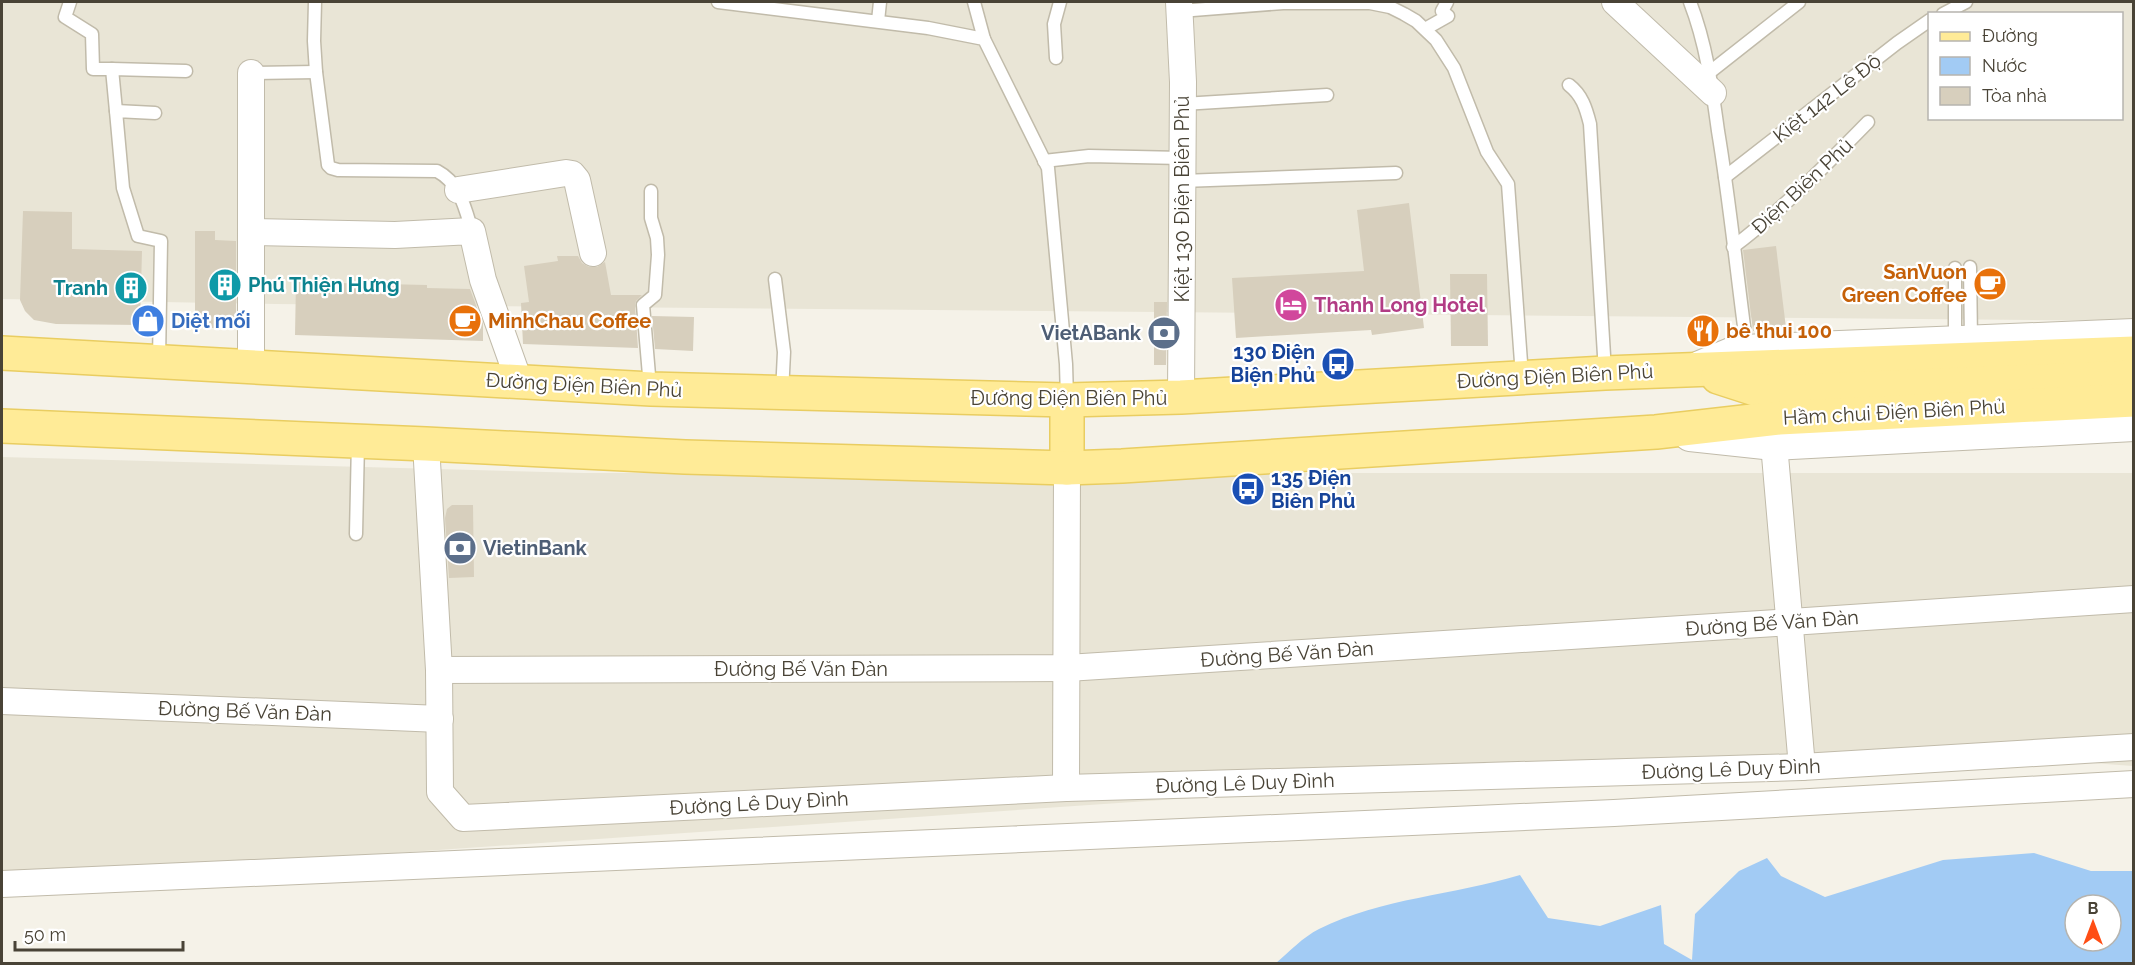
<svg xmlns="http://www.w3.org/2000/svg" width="2135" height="965" font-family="Raleway,sans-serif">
<rect width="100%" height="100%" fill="#f5f2e8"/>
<g fill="#e9e5d6" fill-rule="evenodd">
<path d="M 2,2 L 2133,2 L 2133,321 L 275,304 L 2,299 ZM 1930,14 L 2122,14 L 2122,118 L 1930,118 Z"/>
<polygon points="2,457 584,473 2133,473 2133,766 1903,749 2,880"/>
</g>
<path fill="#a2cbf4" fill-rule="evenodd" d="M 2034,853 L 2091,871 L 2133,871 L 2133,963 L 1276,963 C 1289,952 1303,937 1319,929 C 1382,898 1454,895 1520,875 L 1548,918 L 1600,926 L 1661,905 L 1664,944 L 1692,960 L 1695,914 L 1739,871 L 1767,858 L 1781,876 L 1825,897 L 1943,860 ZM 2075,905 L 2111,905 L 2111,941 L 2075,941 Z"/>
<g fill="#d7cfbd">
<polygon points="1409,203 1424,328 1372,335 1371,330 1236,338 1232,278 1364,271 1357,210"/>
<polygon points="23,211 72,212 72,249 142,251 140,325 56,324 34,320 25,311 20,300"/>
<polygon points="195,231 215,231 215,240 236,241 236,328 195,328"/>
<polygon points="1776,246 1786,328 1753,331 1743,250"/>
<polygon points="557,256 578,256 582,263 589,267 597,267 605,262 611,295 642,295 636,301 635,305 638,348 523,344 521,303 529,302 524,266 558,261"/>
<polygon points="1450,274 1487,274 1488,346 1451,346"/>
<polygon points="296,282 427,285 427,288 470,289 483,324 483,341 295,335"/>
<polygon points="1154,302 1167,302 1166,365 1154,365"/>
<polygon points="652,316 694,317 693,351 655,349"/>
<polygon points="452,505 473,505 474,577 449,578 445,518 447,509"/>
</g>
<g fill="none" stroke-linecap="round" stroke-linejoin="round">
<defs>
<g id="service">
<polyline points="70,2 65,17 92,34 93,69 112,69"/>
<path d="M 315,2 L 314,41 L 316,72 L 328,165 L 331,168 L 338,170 L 437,171 C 460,183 465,208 472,231"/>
<polyline points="718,2 928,28 984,39 1048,168 1066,364 1067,399"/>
<polyline points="974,2 984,39"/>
<path d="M 1690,2 C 1706,43 1712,87 1718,131 C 1730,203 1737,276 1747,349"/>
<polyline points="1180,11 1283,3 1370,3 1390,7 1404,14 1416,21 1436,40 1454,68 1487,152 1508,184 1522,376"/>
<polyline points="1943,14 1966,2"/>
<polyline points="878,21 880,2"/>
<polyline points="1425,29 1448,16 1442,11 1447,2"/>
<polyline points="1056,58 1054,24 1060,2"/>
<polyline points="1710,72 1799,2"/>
<polyline points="251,73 316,72"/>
<path d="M 1569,85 C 1582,95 1586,108 1590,124 L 1605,372"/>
<polyline points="1183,104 1327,95"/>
<polyline points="116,111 112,69 186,71"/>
<polyline points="155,113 116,111 123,188 138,236 161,241 159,360"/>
<polyline points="1044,161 1089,156 1182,158"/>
<polyline points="1725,177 1897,43 1930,20"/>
<polyline points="1182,181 1396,173"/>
<path d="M 1733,247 C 1782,210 1825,166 1868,122"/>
<polyline points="1970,267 1971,340"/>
<polyline points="1955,268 1955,340"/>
<polyline points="775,279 784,352 782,393"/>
<polyline points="650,387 643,305 655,295 658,255 657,238 651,218 651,191"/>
<polyline points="356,534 358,442"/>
</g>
<g id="minor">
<polyline points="1179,2 1183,82 1181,397"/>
<polyline points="1615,2 1713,93"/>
<polyline points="251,73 251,366"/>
<polyline points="458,190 566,173 572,174 577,180 593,253"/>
<polyline points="251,232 395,235 472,231 483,280 519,381"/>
<polyline points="426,444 439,670 440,792 463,818 1066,788 1802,767 2134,747"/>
<polyline points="1774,444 1802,767"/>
<polyline points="439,670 1067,668 1791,622 2134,599"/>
<polyline points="2,701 440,719"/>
<polyline points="1066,788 1067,468"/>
<polyline points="2,884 1614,813 2134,784"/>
</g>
<g id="tertiary">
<polyline points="1700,367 1731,354 1742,351 2134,335"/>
<polyline points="1690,435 1774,444 2134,425"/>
</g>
<g id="primary">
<polyline points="2,353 651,389 1067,400 1181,397 1605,373 2134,353"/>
<polyline points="1718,377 1755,389 1771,392 2134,377"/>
<polyline points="1067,400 1067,468"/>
<polyline points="2,426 426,444 685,457 1067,468 1122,466 1656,432 1779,418 2134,400"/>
</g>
</defs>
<use href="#service" stroke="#c1bbaa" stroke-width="15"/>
<use href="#minor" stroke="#c1bbaa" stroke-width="28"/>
<use href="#tertiary" stroke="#c1bbaa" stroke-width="34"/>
<use href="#primary" stroke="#e9cd61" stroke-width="36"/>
<use href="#service" stroke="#fff" stroke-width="12"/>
<use href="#minor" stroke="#fff" stroke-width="26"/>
<use href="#tertiary" stroke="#fff" stroke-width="32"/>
<use href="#primary" stroke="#ffeb97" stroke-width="33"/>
</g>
<defs>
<symbol id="cafe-disc" viewBox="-11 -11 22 22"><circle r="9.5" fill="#e8710a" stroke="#fff"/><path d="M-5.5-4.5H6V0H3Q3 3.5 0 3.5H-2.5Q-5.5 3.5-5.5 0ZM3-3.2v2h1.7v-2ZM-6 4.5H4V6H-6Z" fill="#fff"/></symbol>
<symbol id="building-disc" viewBox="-11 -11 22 22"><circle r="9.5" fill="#0f9aa8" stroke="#fff"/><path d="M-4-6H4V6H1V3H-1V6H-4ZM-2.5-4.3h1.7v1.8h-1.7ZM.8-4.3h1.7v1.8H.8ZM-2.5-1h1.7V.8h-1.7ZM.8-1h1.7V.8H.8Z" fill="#fff"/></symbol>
<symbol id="hotel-disc" viewBox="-11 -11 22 22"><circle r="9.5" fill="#d1479c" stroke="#fff"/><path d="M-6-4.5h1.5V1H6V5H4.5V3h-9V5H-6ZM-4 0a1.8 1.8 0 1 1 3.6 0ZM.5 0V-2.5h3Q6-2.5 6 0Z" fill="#fff"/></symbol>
<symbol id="shop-disc" viewBox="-11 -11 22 22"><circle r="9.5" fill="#3f7fe0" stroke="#fff"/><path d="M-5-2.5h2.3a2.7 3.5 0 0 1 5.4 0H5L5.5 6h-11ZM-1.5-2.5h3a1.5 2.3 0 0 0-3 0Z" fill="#fff"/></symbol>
<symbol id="restaurant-disc" viewBox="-11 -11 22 22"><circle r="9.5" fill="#e8710a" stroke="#fff"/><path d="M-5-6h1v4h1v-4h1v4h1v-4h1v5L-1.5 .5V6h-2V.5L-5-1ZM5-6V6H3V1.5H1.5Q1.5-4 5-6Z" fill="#fff"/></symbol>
<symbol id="bank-disc" viewBox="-11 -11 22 22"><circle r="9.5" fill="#5c6f8a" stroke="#fff"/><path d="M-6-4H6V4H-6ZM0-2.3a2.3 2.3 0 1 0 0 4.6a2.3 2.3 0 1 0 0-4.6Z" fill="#fff"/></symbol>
<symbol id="bus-disc" viewBox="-11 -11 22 22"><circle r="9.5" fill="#1a4fb4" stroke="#fff"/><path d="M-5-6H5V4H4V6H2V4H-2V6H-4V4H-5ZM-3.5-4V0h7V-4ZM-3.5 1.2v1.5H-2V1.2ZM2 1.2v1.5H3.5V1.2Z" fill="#fff"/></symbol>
</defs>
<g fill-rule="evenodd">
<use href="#cafe-disc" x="1971" y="265" width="38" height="38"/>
<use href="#building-disc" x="206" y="266" width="38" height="38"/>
<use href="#building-disc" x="112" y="269" width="38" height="38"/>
<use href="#hotel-disc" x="1272" y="286" width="38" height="38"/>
<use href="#shop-disc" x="129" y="302" width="38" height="38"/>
<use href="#cafe-disc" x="446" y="302" width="38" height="38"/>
<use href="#restaurant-disc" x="1684" y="312" width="38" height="38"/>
<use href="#bank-disc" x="1145" y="314" width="38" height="38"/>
<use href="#bus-disc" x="1319" y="345" width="38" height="38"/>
<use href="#bus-disc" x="1229" y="470" width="38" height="38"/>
<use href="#bank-disc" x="441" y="529" width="38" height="38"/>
</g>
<g text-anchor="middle" stroke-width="4.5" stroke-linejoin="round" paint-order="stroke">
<g font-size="20" fill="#494336" stroke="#fff">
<text transform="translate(1827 98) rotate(-38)" y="7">Kiệt 142 Lê Độ</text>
<text transform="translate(1802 186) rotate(-43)" y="7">Điện Biên Phủ</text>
<text transform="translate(1182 199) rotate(-90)" y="7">Kiệt 130 Điện Biên Phủ</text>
<text transform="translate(1555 376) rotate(-3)" y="7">Đường Điện Biên Phủ</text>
<text transform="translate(584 385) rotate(3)" y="7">Đường Điện Biên Phủ</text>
<text x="1069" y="405">Đường Điện Biên Phủ</text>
<text transform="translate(1894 412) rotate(-3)" y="7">Hầm chui Điện Biên Phủ</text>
<text transform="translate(1772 623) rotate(-4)" y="7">Đường Bế Văn Đàn</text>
<text transform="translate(1287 654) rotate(-4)" y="7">Đường Bế Văn Đàn</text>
<text x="801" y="676">Đường Bế Văn Đàn</text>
<text transform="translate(245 711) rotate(2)" y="7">Đường Bế Văn Đàn</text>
<text transform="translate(1731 769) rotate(-2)" y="7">Đường Lê Duy Đình</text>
<text transform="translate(1245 783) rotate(-2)" y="7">Đường Lê Duy Đình</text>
<text transform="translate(759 803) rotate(-3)" y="7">Đường Lê Duy Đình</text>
</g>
<g font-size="20" font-weight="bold" fill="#c56008" stroke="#fff" text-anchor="start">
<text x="1967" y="279" text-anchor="end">SanVuon<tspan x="1967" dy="23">Green Coffee</tspan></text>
<text x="488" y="328">MinhChau Coffee</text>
<text x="1726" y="338">bê thui 100</text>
</g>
<g font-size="20" font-weight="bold" fill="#0d838f" stroke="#fff" text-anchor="start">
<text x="248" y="292">Phú Thiện Hưng</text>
<text x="108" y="295" text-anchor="end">Tranh</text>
</g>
<g font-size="20" font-weight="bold" fill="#b23c85" stroke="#fff" text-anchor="start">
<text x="1314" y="312">Thanh Long Hotel</text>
</g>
<g font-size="20" font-weight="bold" fill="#366cbe" stroke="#fff" text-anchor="start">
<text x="171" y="328">Diệt mối</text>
</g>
<g font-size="20" font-weight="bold" fill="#4e5e75" stroke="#fff" text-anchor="end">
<text x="1141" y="340">VietABank</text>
<text x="483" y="555" text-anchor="start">VietinBank</text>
</g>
<g font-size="20" font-weight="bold" fill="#164399" stroke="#fff" text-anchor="end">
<text x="1315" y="359">130 Điện<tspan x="1315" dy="23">Biện Phủ</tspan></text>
<text x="1271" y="485" text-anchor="start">135 Điện<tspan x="1271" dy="23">Biên Phủ</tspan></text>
</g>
</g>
<rect width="2135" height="965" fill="none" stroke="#494336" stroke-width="6"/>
<rect x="1928" y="12" width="195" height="108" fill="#ffffff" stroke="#b6b4af" stroke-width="1.5"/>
<rect x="1940" y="32" width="30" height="9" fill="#ffeb97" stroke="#b6b4af" stroke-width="1.5"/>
<text x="1982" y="42" font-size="18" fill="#494336">Đường</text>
<rect x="1940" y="57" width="30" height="18" fill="#a2cbf4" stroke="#b6b4af" stroke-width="1.5"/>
<text x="1982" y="72" font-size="18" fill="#494336">Nước</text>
<rect x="1940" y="87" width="30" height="18" fill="#d7cfbd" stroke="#b6b4af" stroke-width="1.5"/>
<text x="1982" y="102" font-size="18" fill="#494336">Tòa nhà</text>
<g transform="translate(2093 923)"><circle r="28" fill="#ffffff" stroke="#b6b4af" stroke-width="1.5"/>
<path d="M0-4.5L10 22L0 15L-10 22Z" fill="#ff4e15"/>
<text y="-9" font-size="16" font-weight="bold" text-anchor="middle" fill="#494336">B</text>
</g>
<path d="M15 941v9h168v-9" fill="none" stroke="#494336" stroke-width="3"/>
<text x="24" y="941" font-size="18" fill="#494336" stroke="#ffffff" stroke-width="4.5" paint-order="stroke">50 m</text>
</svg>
